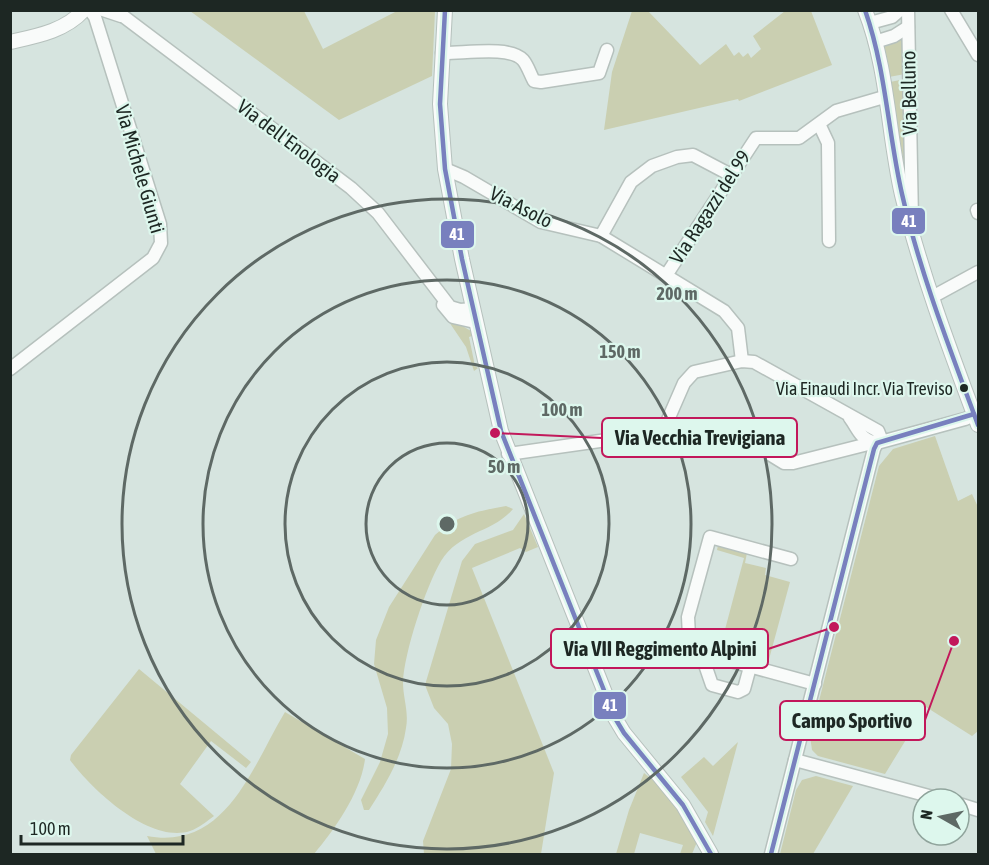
<svg xmlns="http://www.w3.org/2000/svg" width="989" height="865" font-family="'Asap Condensed',sans-serif">
<rect width="100%" height="100%" fill="#d6e4df"/>
<g fill="#cacfb1">
<polygon points="190,11 304,11 323,49 397,11 435,11 432,76 339,120"/>
<polygon points="632,11 648,11 700,65 726,44 734,56 739,52 743,57 748,53 751,58 761,49 753,36 785,11 811,11 832,65 739,101 738,99 604,130 612,72"/>
<polygon points="903,37 905,74 889,77 884,47"/>
<polygon points="905,79 906,176 890,82"/>
<polygon points="445,316 471,331 472,336 469,337 475,366 478,368 474,371 466,347"/>
<polygon points="935,436 958,501 972,494 978,507 978,731 972,736 926,707 885,774 818,756 812,750 810,736 879,466 893,449"/>
<path d="M 506,506 L 513,509 C 493,533 460,531 441,561 C 426,586 404,653 403,682 C 403,698 409,712 406,728 C 402,758 385,785 369,810 L 364,810 L 361,800 L 380,762 L 388,734 L 387,708 L 374,664 L 376,640 L 389,607 L 435,535 C 457,515 478,511 506,506 Z"/>
<polygon points="524,514 538,547 526,552 520,548 472,568 554,773 541,854 424,854 423,841 451,769 452,744 448,724 434,708 425,685 462,561 475,544 513,530"/>
<polygon points="718,545 747,553 745,563 766,568 765,575 790,582 768,663 705,646 697,631 723,637 744,558 717,550"/>
<path d="M 139,669 L 251,762 L 246,768 L 211,741 L 180,784 L 214,816 C 207,821 199,828 190,831 C 150,844 92,790 70,760 L 71,755 Z"/>
<path d="M 285,712 L 365,759 C 361,792 335,829 314,854 L 156,854 L 147,836 C 226,851 252,767 285,712 Z"/>
<polygon points="738,742 713,836 705,822 708,812 681,777 704,757 713,766"/>
<path d="M 644,773 C 668,791 682,816 697,842 L 692,854 L 680,854 L 683,845 L 640,833 L 634,854 L 616,854 L 629,810 Z"/>
<polygon points="816,776 853,786 813,854 780,854 796,790 802,780"/>
</g>
<g fill="none" stroke-linecap="round" stroke-linejoin="round">
<defs>
<g id="minor">
<polyline points="103,10 121,16"/>
<polyline points="115,10 351,188 378,213 450,307 460,310 473,309"/>
<polyline points="908,10 912,220"/>
<polyline points="951,10 978,55"/>
<polyline points="870,23 892,17 900,10"/>
<polyline points="875,42 894,36 908,27"/>
<path d="M 442,53 C 461,54 510,45 523,60 C 528,66 530,74 534,81 L 541,82 L 599,73 L 607,50"/>
<polyline points="820,126 828,143 829,241"/>
<polyline points="445,169 464,177 541,222 601,236 724,311 738,328 742,361"/>
<polyline points="977,210 978,213"/>
<polyline points="601,236 631,182 652,166 677,157 693,155 731,175"/>
<polyline points="667,274 756,138 799,138 836,111 884,97"/>
<polyline points="934,296 978,272"/>
<polyline points="443,305 453,317 475,322"/>
<polyline points="10,369 153,258 161,243 160,224 95,17 90,10"/>
<path d="M 850,418 C 859,430 860,440 877,443 L 965,419 L 978,413"/>
<polyline points="508,454 656,433 667,422 684,383 694,372 742,361 754,362 878,431 880,436 874,449 771,854"/>
<polyline points="771,455 784,463 793,463 872,443"/>
<polyline points="791,559 710,537 688,617 689,636 696,648 701,653 815,684"/>
<polyline points="701,653 712,685 738,692 744,689 750,667"/>
<polyline points="795,760 940,799"/>
<polyline points="959,804 978,810"/>
</g>
<g id="tertiary">
<polyline points="445,10 440,104 445,169 462,259 501,431 615,718 624,733 683,805 711,854"/>
<path d="M 865,10 C 888,68 888,134 902,195 C 921,273 950,350 978,425"/>
<path d="M 10,42 C 37,36 65,31 84,10"/>
</g>
</defs>
<use href="#minor" stroke="#b6c1bd" stroke-width="15"/>
<use href="#tertiary" stroke="#b6c1bd" stroke-width="16"/>
<use href="#minor" stroke="#f9fbfa" stroke-width="12"/>
<use href="#tertiary" stroke="#f9fbfa" stroke-width="14"/>
<defs>
<g id="bus-1">
<polyline points="445,10 440,104 445,169 462,259 501,431 615,718 624,733 683,805 711,854"/>
<path d="M 865,10 C 886,70 888,133 902,194 C 920,273 950,349 978,425"/>
<polyline points="771,854 874,449 877,443 974,414"/>
</g>
</defs>
<use href="#bus-1" stroke="#ddf7ed" stroke-width="9"/>
<use href="#bus-1" stroke="#7880be" stroke-width="4.5"/>
</g>
<g fill="none" stroke="#5e6965" stroke-width="3">
<circle cx="447" cy="524" r="81"/>
<circle cx="447" cy="524" r="162"/>
<circle cx="447" cy="524" r="244"/>
<circle cx="447" cy="524" r="325"/>
</g>
<circle fill="#1d2723" stroke="#ddf7ed" stroke-width="2" cx="964" cy="388" r="5"/>
<g text-anchor="middle" stroke-width="4.5" stroke-linejoin="round" paint-order="stroke">
<g font-size="18" fill="#1d2723" stroke="#ddf7ed" text-anchor="end">
<text x="953" y="395">Via Einaudi Incr. Via Treviso</text>
</g>
<g font-size="20" fill="#1d2723" stroke="#ddf7ed">
<text transform="translate(909 93) rotate(-91)" y="7">Via Belluno</text>
<text transform="translate(289 141) rotate(37)" y="7">Via dell'Enologia</text>
<text transform="translate(140 169) rotate(74)" y="7">Via Michele Giunti</text>
<text transform="translate(521 207) rotate(27)" y="7">Via Asolo</text>
<text transform="translate(710 207) rotate(-57)" y="7">Via Ragazzi del 99</text>
</g>
</g>
<circle cx="447" cy="524" r="9" fill="#5e6965" stroke="#ddf7ed" stroke-width="3"/>
<g font-size="18" text-anchor="middle" font-weight="bold" fill="#5e6965" stroke="#ddf7ed" stroke-width="4.5" stroke-linejoin="round" paint-order="stroke">
<text x="677" y="300">200 m</text>
<text x="620" y="358">150 m</text>
<text x="562" y="416">100 m</text>
<text x="504" y="473">50 m</text>
</g>
<path fill="none" stroke="#c2185b" stroke-width="2" d="M495 433L602 438M834 627L768 649M954 641L925 720"/>
<g fill="#c2185b" stroke="#ddf7ed" stroke-width="2">
<circle cx="495" cy="433" r="6"/>
<circle cx="834" cy="627" r="6"/>
<circle cx="954" cy="641" r="6"/>
</g>
<g fill="#ddf7ed" stroke="#c2185b" stroke-width="2">
<rect x="602" y="418" width="195" height="39" rx="6"/>
<rect x="551" y="629" width="217" height="39" rx="6"/>
<rect x="780" y="701" width="145" height="39" rx="6"/>
</g>
<g font-size="21" text-anchor="middle" font-weight="bold" fill="#1d2723">
<text x="700" y="445">Via Vecchia Trevigiana</text>
<text x="660" y="656">Via VII Reggimento Alpini</text>
<text x="852" y="728">Campo Sportivo</text>
</g>
<g stroke="#ddf7ed" stroke-width="2">
<rect x="891" y="207" width="35" height="28" rx="6" fill="#7880be"/>
<rect x="440" y="220" width="35" height="29" rx="6" fill="#7880be"/>
<rect x="593" y="691" width="34" height="29" rx="6" fill="#7880be"/>
</g>
<g font-size="16" text-anchor="middle" font-weight="bold" fill="#fff">
<text x="909" y="227">41</text>
<text x="457" y="240">41</text>
<text x="610" y="711">41</text>
</g>
<rect width="989" height="865" fill="none" stroke="#1d2723" stroke-width="24"/>
<g transform="translate(941 817) rotate(279)"><circle r="28" fill="#ddf7ed" stroke="#90a49c" stroke-width="1.5"/>
<path d="M0-4.5L10 22L0 15L-10 22Z" fill="#5e6965"/>
<text y="-9" font-size="16" font-weight="bold" text-anchor="middle" fill="#1d2723">N</text>
</g>
<path d="M21 835v9h162v-9" fill="none" stroke="#1d2723" stroke-width="3"/>
<text x="30" y="835" font-size="18" fill="#1d2723" stroke="#ddf7ed" stroke-width="4.5" paint-order="stroke">100 m</text>
</svg>
